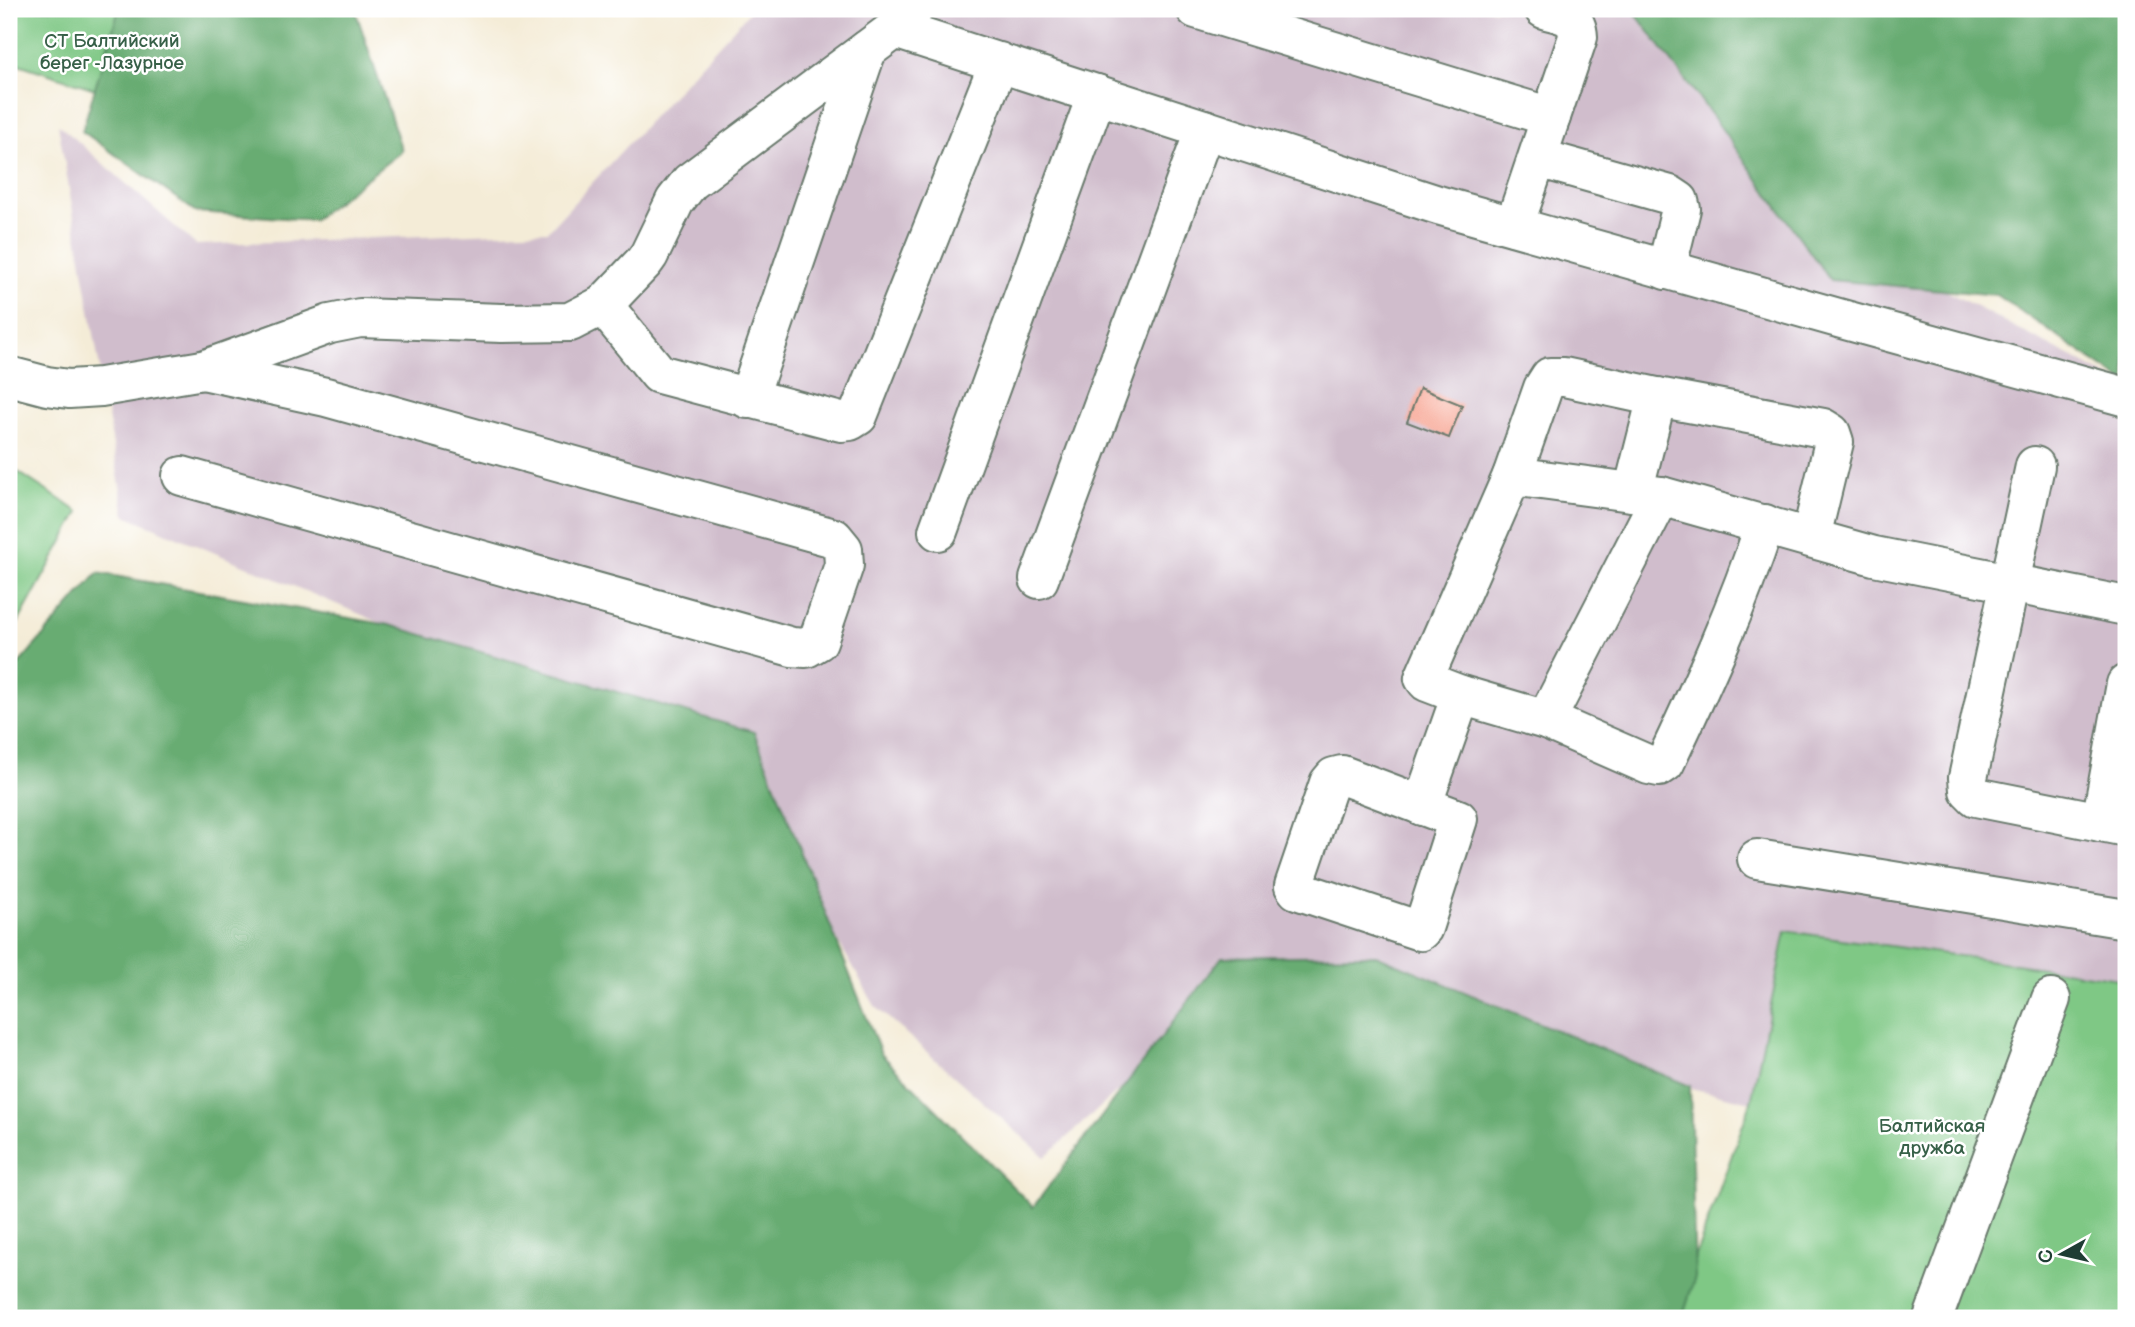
<svg xmlns="http://www.w3.org/2000/svg" width="2135" height="1327" font-family="'Balsamiq Sans',sans-serif">
<rect width="100%" height="100%" fill="#fff"/>
<filter id="ink" filterUnits="userSpaceOnUse"><feTurbulence type="fractalNoise" baseFrequency=".0143" numOctaves="2"/><feDisplacementMap in="SourceGraphic" scale="14" xChannelSelector="R" yChannelSelector="G"/><feConvolveMatrix kernelMatrix="1 2 1 2 8 2 1 2 1" color-interpolation-filters="sRGB"/></filter>
<filter id="wash" filterUnits="userSpaceOnUse"><feTurbulence type="fractalNoise" baseFrequency=".00686" numOctaves="4" result="noise"/><feDisplacementMap in="SourceGraphic" scale="28" xChannelSelector="R" yChannelSelector="G"/><feGaussianBlur stdDeviation="1.57" result="paint"/><feColorMatrix in="noise" values="0 0 0 0 0 0 0 0 0 0 0 0 0 0 0 0 0 1.4 0 .05"/><feComposite in="paint" operator="in"/></filter>
<g filter="url(#wash)">
<rect width="100%" height="100%" fill="#f4ecd7"/>
<polygon fill="#d0bdcc" points="752,9 1677,9 1861,246 2126,386 2126,980 1786,931 1751,1102 1238,983 1045,1157 875,1006 744,776 125,515 58,124 196,245 548,231"/>
<g fill="#7fc885" stroke="#4f825c" stroke-width="2">
<polygon points="9,9 186,9 132,101 9,61"/>
<polygon points="9,466 79,512 9,639"/>
<polygon points="1786,931 2126,980 2126,1318 1673,1318 1751,1102"/>
</g>
<g fill="#67ac72" stroke="#437453" stroke-width="2">
<polygon points="119,9 355,9 402,151 313,220 196,212 82,131"/>
<polygon points="1632,9 2126,9 2126,383 1997,295 1830,280 1714,118"/>
<polygon points="98,573 389,625 754,732 881,1054 1033,1207 1222,957 1376,955 1690,1086 1695,1277 1682,1318 9,1318 9,675"/>
</g>
<g id="blocks">
<polygon fill="#f7a28f" points="1420,388 1462,405 1449,438 1407,422"/>
</g>
</g>
<g filter="url(#ink)">
<use href="#blocks" fill-opacity="0" stroke="#6a7a6d" stroke-width="2"/>
<g fill="none" stroke-linecap="round" stroke-linejoin="round">
<defs>
<g id="minor">
<polyline points="1196,9 1551,117"/>
<polyline points="895,29 1438,205 1849,321 2126,397"/>
<polyline points="1538,158 1670,195 1679,201 1681,209 1666,270"/>
<path d="M 1514,226 L 1578,37 C 1577,14 1562,15 1544,9"/>
<polyline points="603,305 659,374 841,422 850,421 858,416 999,62"/>
<polyline points="9,376 47,386 69,389 101,387 203,370 330,324 360,318 502,323 570,322 603,305 644,262 649,255 675,201 690,182 895,29 913,10"/>
<polyline points="748,399 867,50"/>
<polyline points="2035,466 1968,778 1969,790 1976,797 2126,827"/>
<polyline points="182,476 792,647 806,648 818,641 844,565 843,549 834,538 326,397 203,370"/>
<polyline points="1512,476 1661,496 1874,556 2126,606"/>
<polyline points="1633,492 1657,397"/>
<path d="M 1765,524 C 1738,607 1702,685 1665,763 L 1659,767 L 1649,765 L 1546,720 L 1461,695 L 1427,682 L 1424,678 L 1512,476 L 1543,388 L 1550,377 L 1564,377 L 1657,397 L 1823,428 L 1831,433 L 1834,442 L 1811,537"/>
<polyline points="938,531 1097,94"/>
<polyline points="1039,579 1205,129"/>
<polyline points="1546,720 1661,496"/>
<polygon points="1342,775 1458,819 1423,928 1420,931 1297,890 1294,886 1329,783 1334,777"/>
<polyline points="1422,806 1461,695"/>
<polyline points="2101,822 2126,684"/>
<polyline points="1757,859 2126,919"/>
<polyline points="1933,1318 2051,999"/>
</g>
</defs>
<use href="#minor" stroke="#6a7a6d" stroke-width="42"/>
<use href="#minor" stroke="#fff" stroke-width="38"/>
</g>
</g>
<g text-anchor="middle" stroke-width="5" stroke-linejoin="round" paint-order="stroke">
<g font-size="19" fill="#376048" stroke="#fff">
<text x="112" y="47">СТ Балтийский<tspan x="112" dy="22">берег -Лазурное</tspan></text>
<text x="1932" y="1132">Балтийская<tspan x="1932" dy="22">дружба</tspan></text>
</g>
</g>
<rect width="2135" height="1327" fill="none" stroke="#fff" stroke-width="35"/>
<g transform="translate(2062 1254) rotate(262)" stroke="#ffffff" stroke-width="5" paint-order="stroke">
<path d="M0-5L12 26L0 18L-12 26Z" fill="#1f3d34"/>
<text y="-10" font-size="19" font-weight="bold" text-anchor="middle" fill="#1f3d34">С</text>
</g>
</svg>
